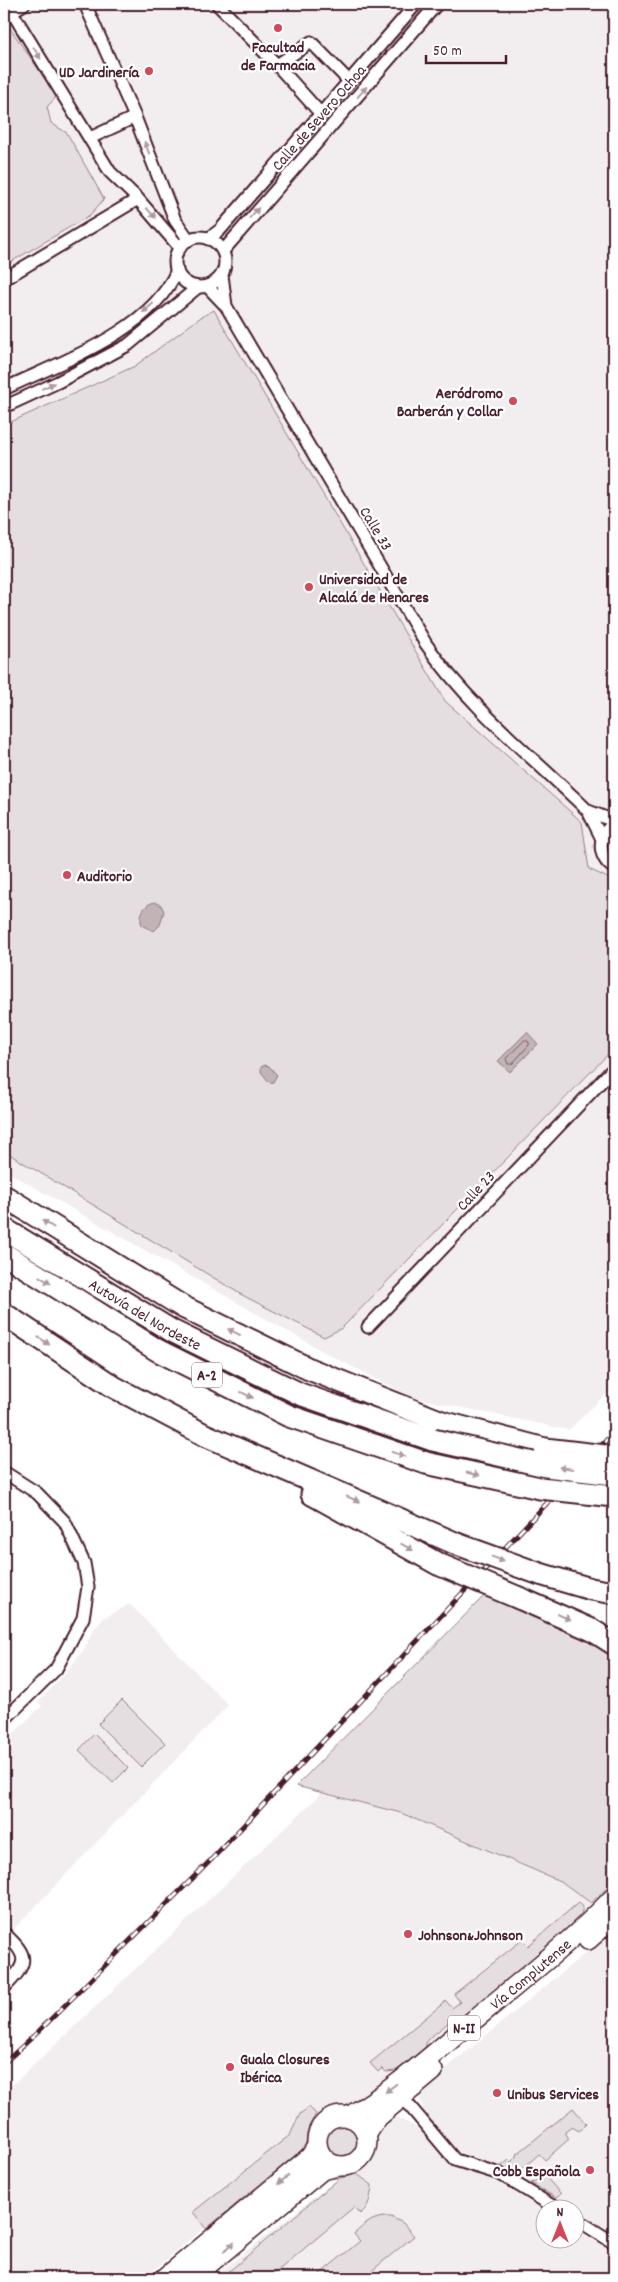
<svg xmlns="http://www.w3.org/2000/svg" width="618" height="2282" font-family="Dekko,sans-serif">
<rect width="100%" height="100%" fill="#fff"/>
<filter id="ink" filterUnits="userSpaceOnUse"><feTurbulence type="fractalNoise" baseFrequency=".02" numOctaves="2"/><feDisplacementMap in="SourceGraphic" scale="10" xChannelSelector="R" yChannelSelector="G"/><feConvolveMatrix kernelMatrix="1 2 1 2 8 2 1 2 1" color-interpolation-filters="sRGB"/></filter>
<g filter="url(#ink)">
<g fill="#f2eeef">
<polygon points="4,4 614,4 614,1386 569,1430 411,1397 326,1353 4,1170"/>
<polygon points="130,1604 228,1705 10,1933 4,1926 4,1742 42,1706 38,1702 65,1674 85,1648 92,1631 104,1618"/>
<polygon points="322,1793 401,1813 562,1882 591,1903 579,1924 359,2099 144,2278 4,2278 4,2093"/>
<polygon points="614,1929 614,2236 576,2212 576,2210 571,2209 501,2166 458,2152 424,2112 418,2092"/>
<polygon points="393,2115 421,2130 453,2166 489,2177 545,2211 546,2240 576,2240 576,2229 614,2252 614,2278 212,2278 342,2175 368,2162 376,2143 380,2127"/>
</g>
<g fill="#e5dee0" stroke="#987e86">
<polygon points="7,24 57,96 47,107 51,123 67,133 104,199 90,215 4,266 4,26"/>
<polygon points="214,310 445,701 582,822 589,869 614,881 614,1048 342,1328 324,1337 242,1295 4,1151 4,425 135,366 201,317"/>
<polygon points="485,1595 573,1630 614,1654 614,1881 591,1903 562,1882 401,1813 296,1786"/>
<polygon points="122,1700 165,1743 141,1767 98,1724"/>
<polygon points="94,1734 128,1768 113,1783 79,1750"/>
<polygon points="579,1902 583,1907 580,1918 455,2024 448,2023 427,2040 425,2050 396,2071 386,2072 382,2068 378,2072 370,2063 446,2001 452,2008 460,2002 454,1994 522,1940 528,1946"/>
<polygon points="309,2107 316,2114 309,2126 305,2147 206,2229 193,2212 290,2135 300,2114"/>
<polygon points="573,2108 586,2124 579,2131 572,2127 565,2132 569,2139 545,2160 539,2154 515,2175 500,2167 509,2160 511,2162 516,2157 516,2155"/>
<circle cx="342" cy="2141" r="17"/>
<path d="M 357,2174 L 372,2185 C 371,2196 369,2208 360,2214 L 354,2207 L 269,2278 L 221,2278 L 340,2178 Z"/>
<polygon points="544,2175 561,2194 556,2198 531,2183"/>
<path d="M 391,2217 L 403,2223 L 414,2236 L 363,2278 L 315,2278 L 360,2241 L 354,2234 C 366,2223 374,2216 391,2217 Z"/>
</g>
<g fill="#c1b3b6" stroke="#91787e">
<path d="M 155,902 L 161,905 L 164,911 L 160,925 L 154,931 L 142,925 C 138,915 144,904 155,902 Z"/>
<polygon points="527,1032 538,1044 510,1072 498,1061"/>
<polygon points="265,1065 269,1066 277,1075 273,1082 270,1083 261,1072 261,1067"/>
</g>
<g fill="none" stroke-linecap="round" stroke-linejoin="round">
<polygon stroke="#7a5a63" stroke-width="1" points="525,1040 529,1042 529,1045 512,1064 508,1064 506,1059"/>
<defs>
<g id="street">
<polyline points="9,4 12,12 110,172 138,199 180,248"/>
<polyline points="85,4 135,117 175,220 189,240"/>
<polyline points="217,4 277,65 311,42 349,81"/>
<polyline points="4,16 24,4"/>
<polyline points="277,65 321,114"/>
<polyline points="90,138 135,117"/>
<circle cx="200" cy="262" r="25"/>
<polyline points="208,239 220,230 416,4"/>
<polyline points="223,251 437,4"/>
<polyline points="222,275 226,306"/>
<polyline points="4,279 138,199"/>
<path d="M 207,286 L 226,306 L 426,644 C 470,708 533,757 588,811 L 614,821"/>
<path d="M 4,389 C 60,362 152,331 177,270"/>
<polyline points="4,407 58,382 128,345 198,287"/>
<polyline points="588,811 602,839"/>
<path d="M 614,824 C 597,834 597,858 614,868"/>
<polyline points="368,1327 614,1068"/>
<polyline points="4,1472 37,1493 65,1522 84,1563 88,1587 83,1618 56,1669 4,1720"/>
<path d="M 4,1933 C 30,1957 28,1963 4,1988"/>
<polyline points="402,2097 455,2160 500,2174 559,2210"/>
<polyline points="576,2219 614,2243"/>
</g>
<g id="primary">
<polyline points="588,1940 614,1917"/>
<circle cx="342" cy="2141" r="25"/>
<path id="s1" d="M 348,2117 C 394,2090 433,2054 474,2020 C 522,1980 571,1942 614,1897"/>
<polyline points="366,2135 378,2117 433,2071"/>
<polyline points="165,2278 310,2157 317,2146"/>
<polyline points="192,2278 322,2170 339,2166"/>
</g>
<g id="highway">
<polyline points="4,1196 183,1307 309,1369 442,1422 545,1449"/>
<path id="s2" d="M 4,1229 L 172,1331 L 300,1394 L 433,1440"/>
<polyline points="4,1254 157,1350 289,1416 426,1463"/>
<polyline points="4,1314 114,1387 205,1435 457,1544"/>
<polyline points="312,1494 438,1564"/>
<polyline points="540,1574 591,1589 614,1593"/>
<polyline points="519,1598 592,1630 614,1644"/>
</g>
</defs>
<use href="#street" stroke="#4a1f2b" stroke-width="15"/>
<use href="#primary" stroke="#4a1f2b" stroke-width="22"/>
<use href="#highway" stroke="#4a1f2b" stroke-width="25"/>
<use href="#street" stroke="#fff" stroke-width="11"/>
<use href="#primary" stroke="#fff" stroke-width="19"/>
<use href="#highway" stroke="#fff" stroke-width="21"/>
<defs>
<polyline id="rail" points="4,2063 38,2032 210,1861 614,1432"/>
</defs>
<use href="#rail" stroke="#4a1f2b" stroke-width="5"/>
<use href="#rail" stroke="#fff" stroke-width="3" stroke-dasharray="9" stroke-linecap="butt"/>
<defs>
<g id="highway-bridge">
<polyline points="433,1440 546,1466 614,1474"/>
<polyline points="545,1449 614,1457"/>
<polyline points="426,1463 540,1488 614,1496"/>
<polyline points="457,1544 540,1574"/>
<polyline points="438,1564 519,1598"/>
</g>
</defs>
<use href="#highway-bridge" stroke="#4a1f2b" stroke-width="25" stroke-linecap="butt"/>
<use href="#highway-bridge" stroke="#fff" stroke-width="21"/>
</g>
<defs><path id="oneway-solid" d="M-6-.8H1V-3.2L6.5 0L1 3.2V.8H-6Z" transform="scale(1.25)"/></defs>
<g fill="#ae9aa0">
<use href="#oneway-solid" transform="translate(37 53) rotate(58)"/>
<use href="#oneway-solid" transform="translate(362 92) rotate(-49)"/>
<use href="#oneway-solid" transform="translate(147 148) rotate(-111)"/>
<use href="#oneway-solid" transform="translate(151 213) rotate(48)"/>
<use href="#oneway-solid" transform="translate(254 213) rotate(-48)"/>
<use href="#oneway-solid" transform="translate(148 308) rotate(139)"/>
<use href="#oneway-solid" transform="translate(48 386) rotate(-25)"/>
<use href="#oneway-solid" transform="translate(48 1224) rotate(-148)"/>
<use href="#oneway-solid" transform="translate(45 1280) rotate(32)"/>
<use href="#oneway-solid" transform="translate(234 1332) rotate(-154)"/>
<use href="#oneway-solid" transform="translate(44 1341) rotate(33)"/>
<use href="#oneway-solid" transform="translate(247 1395) rotate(26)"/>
<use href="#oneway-solid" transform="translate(398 1454) rotate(17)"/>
<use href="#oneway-solid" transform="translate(566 1468) rotate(-173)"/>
<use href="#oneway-solid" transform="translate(473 1474) rotate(12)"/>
<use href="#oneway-solid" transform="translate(353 1499) rotate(23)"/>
<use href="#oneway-solid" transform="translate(407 1547) rotate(29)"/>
<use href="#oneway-solid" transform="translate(498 1559) rotate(20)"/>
<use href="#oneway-solid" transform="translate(564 1617) rotate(24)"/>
<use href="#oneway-solid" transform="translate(391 2088) rotate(142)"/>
<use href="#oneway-solid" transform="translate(283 2180) rotate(140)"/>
<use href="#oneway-solid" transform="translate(229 2247) rotate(-40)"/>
</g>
</g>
<g fill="#d1495b" stroke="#fff" stroke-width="2">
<circle cx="278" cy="28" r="5"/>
<circle cx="149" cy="71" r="5"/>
<circle cx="513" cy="401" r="5"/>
<circle cx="309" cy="587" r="5"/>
<circle cx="67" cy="875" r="5"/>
<circle cx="408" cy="1934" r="5"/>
<circle cx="230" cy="2067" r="5"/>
<circle cx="497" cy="2093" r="5"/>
<circle cx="590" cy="2170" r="5"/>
</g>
<g text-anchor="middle" stroke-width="4.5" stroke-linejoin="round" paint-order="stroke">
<g fill="#fff" stroke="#80626b" stroke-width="1">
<rect x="192" y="1362.5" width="30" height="25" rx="4"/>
<rect x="448" y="2015.5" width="32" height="25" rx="4"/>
</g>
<g font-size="15" font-weight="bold" fill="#4a1f2b">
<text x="207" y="1380">A-2</text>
<text x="464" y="2033">N-II</text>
</g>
<g font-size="16" font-weight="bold" fill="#4a1f2b" stroke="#fff" text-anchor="start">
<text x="278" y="52" text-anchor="middle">Facultad<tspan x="278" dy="18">de Farmacia</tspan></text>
<text x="139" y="77" text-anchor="end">UD Jardinería</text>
<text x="503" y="398" text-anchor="end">Aeródromo<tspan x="503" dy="18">Barberán y Collar</tspan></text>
<text x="319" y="584">Universidad de<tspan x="319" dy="18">Alcalá de Henares</tspan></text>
<text x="77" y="881">Auditorio</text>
<text x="418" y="1940">Johnson&amp;Johnson</text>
<text x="240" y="2064">Guala Closures<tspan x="240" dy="18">Ibérica</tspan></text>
<text x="507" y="2099">Unibus Services</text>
<text x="580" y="2176" text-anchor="end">Cobb Española</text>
</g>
<g font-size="16" fill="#4a1f2b" stroke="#fff">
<text transform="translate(318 117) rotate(-49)" y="6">Calle de Severo Ochoa</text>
<text transform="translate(377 528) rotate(59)" y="6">Calle 33</text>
<text transform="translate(475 1190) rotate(-47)" y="6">Calle 23</text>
<text dy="6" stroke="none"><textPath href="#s2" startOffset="165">Autovía del Nordeste</textPath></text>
<text dy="6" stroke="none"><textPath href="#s1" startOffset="232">Vía Complutense</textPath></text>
</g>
</g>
<rect width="618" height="2282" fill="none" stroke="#fff" stroke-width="20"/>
<rect x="10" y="10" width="598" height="2262" fill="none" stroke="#4a1f2b" stroke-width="2" filter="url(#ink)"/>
<g transform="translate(560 2224)"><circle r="24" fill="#ffffff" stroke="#b7a5aa"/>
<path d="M0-4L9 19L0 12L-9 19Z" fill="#d1495b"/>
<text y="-8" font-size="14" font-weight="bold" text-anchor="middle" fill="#4a1f2b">N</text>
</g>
<path d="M426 55v8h80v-8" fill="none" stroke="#4a1f2b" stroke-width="2.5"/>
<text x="433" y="55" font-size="15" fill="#4a1f2b" stroke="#ffffff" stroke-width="4" paint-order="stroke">50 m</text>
</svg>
